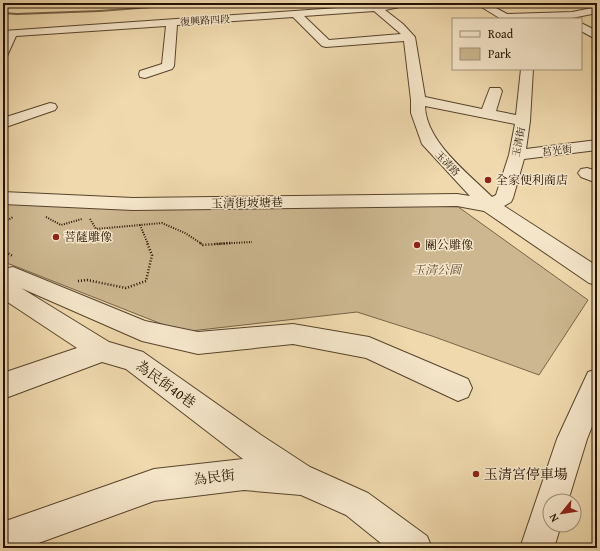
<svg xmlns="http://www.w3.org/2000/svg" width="600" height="551" font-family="'Gentium Book Plus','Noto Serif TC',serif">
<rect width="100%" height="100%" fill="#efd9ad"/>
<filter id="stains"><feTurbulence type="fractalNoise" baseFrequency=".005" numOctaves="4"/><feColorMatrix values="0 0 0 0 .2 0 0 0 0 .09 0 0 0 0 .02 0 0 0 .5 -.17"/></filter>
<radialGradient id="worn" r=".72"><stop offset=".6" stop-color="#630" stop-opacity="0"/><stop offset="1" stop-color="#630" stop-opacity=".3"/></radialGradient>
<polygon fill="#ccb790" stroke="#786448" points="3,201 457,206 588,300 539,375 432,336 357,312 182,332 12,265 3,262"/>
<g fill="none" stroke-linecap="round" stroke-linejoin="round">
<polygon fill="#746145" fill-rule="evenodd" points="205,3 218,3 99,12 17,15 3,14 3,12 17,13 99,10"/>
<defs>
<g id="minor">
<path d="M 365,3 L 376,3 L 378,5 L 389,3 L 411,3 L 409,5 L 385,10 L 403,24 L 415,37 L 425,97 L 482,109 L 490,88 L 500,88 L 502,91 L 496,111 L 516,115 L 521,69 L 533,69 L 530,121 L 526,149 L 597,140 L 597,150 L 524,159 L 513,198 L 511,202 L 504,206 L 597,266 L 597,285 L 589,283 L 484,211 L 457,206 L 133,210 L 3,204 L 3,192 L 133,198 L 457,194 L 470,196 L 422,144 L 411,113 L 411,100 L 404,41 L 326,47 L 322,46 L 293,17 L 177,25 L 174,66 L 172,69 L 145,78 L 140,77 L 139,74 L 140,71 L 162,64 L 166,26 L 16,36 L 7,56 L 3,57 L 3,40 L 5,37 L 3,37 L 3,31 L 367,6 ZM 374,11 L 401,34 L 329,40 L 304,16 ZM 425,106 L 515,124 L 509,155 L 496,195 L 492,197 C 468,173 426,142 425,106 Z"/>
<polygon points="475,3 487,3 507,14 572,12 597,7 597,13 572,18 501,19"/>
<polygon points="581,23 597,31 597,38 592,37 581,31"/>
<polygon points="50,103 55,104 57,107 55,110 3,128 3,118"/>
<polygon points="587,168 597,171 597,183 581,177 578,173 581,169"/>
<polygon points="13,267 145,321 198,332 293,324 369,337 468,379 472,388 468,397 458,401 366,358 293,344 198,354 142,341 21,288 109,342 143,352 261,435 310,467 368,493 427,536 432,548 387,548 346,515 301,495 244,490 154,501 25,548 3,548 3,522 154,469 243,459 126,369 102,362 3,399 3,373 77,348 3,299 3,269"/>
<polygon points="597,369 597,414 587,439 568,501 550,501 550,525 561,525 554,548 520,548 557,439 588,372"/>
</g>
</defs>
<use href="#minor" stroke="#57442c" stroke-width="2"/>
<g stroke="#241201" stroke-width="2" stroke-dasharray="1 1.5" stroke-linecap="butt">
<polyline points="46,217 61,225 82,219"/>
<polyline points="90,219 96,229 162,223 185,233 202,244"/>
<polyline points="3,223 13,217"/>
<polyline points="140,225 148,244"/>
<polyline points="214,244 252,242"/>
</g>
<g stroke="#241201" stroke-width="2.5" stroke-dasharray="1 2" stroke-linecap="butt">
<polyline points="200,243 203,245 231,243"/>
<polyline points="3,251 13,256"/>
<polyline points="78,281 87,280 126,288 146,281 152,255 147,243"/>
</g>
<use href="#minor" fill="#f5e6ca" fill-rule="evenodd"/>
</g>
<g fill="#8f2418" stroke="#f5e6ca" stroke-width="1.5">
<circle cx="488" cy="180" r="4"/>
<circle cx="56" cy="237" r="4"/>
<circle cx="417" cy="245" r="4"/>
<circle cx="476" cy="474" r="4"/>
</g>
<g text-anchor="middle" stroke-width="3" stroke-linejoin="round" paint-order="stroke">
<g font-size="10" fill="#241201" stroke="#f5e6ca">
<text transform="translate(205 20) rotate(-4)" y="4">復興路四段</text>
<text transform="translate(518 142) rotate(-79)" y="4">玉清街</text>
<text transform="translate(557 150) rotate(-7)" y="4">莒光街</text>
<text transform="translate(448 163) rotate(46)" y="4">玉清路</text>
</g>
<g font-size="12" fill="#241201" stroke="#f5e6ca" text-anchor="start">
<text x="496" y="184">全家便利商店</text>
<text x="64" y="241">菩薩雕像</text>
<text x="425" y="249">關公雕像</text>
</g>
<g font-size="12" fill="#241201" stroke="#f5e6ca">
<text transform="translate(247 203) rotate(-1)" y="4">玉清街坡塘巷</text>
</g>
<g font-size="12" font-style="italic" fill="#5f4c33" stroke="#f5e6ca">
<text x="437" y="274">玉清公園</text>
</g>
<g font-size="14" fill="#241201" stroke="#f5e6ca">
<text transform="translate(166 384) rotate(36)" y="5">為民街40巷</text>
<text transform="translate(214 477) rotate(-7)" y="5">為民街</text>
</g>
<g font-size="14" fill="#241201" stroke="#f5e6ca" text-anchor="start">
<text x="484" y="479">玉清宮停車場</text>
</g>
</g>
<rect width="600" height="551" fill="none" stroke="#efd9ad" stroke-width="16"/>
<rect x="4" y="4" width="592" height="543" fill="none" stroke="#241201" stroke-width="2"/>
<rect x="8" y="8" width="584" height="535" fill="none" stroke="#241201"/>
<rect x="452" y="18" width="130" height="52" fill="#f5e6ca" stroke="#a1917a"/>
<rect x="460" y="31" width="20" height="6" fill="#f5e6ca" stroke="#a1917a"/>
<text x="488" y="38" font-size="12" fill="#241201">Road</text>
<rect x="460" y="48" width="20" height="12" fill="#ccb790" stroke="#a1917a"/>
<text x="488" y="58" font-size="12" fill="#241201">Park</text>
<g transform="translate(562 513) rotate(240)"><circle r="19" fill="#f5e6ca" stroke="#a1917a"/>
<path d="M0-3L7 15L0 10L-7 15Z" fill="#8f2418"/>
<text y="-6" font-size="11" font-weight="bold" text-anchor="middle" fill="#241201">N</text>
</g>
<rect width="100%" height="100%" filter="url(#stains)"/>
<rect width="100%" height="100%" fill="url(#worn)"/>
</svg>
